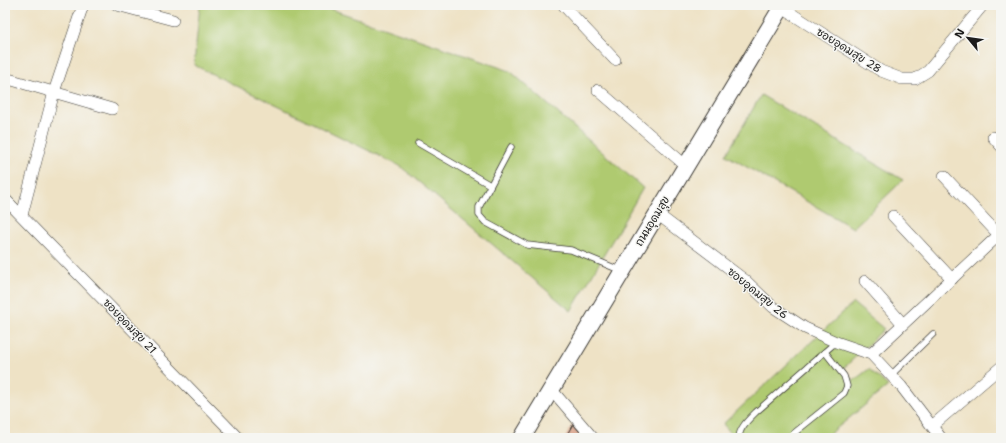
<svg xmlns="http://www.w3.org/2000/svg" width="1006" height="443" font-family="'Shantell Sans','Playpen Sans Thai',sans-serif">
<rect width="100%" height="100%" fill="#f6f6f2"/>
<filter id="ink" filterUnits="userSpaceOnUse"><feTurbulence type="fractalNoise" baseFrequency=".025" numOctaves="2"/><feDisplacementMap in="SourceGraphic" scale="8" xChannelSelector="R" yChannelSelector="G"/><feConvolveMatrix kernelMatrix="1 2 1 2 8 2 1 2 1" color-interpolation-filters="sRGB"/></filter>
<filter id="wash" filterUnits="userSpaceOnUse"><feTurbulence type="fractalNoise" baseFrequency=".012" numOctaves="4" result="noise"/><feDisplacementMap in="SourceGraphic" scale="16" xChannelSelector="R" yChannelSelector="G"/><feGaussianBlur stdDeviation="0.9" result="paint"/><feColorMatrix in="noise" values="0 0 0 0 0 0 0 0 0 0 0 0 0 0 0 0 0 1.4 0 .05"/><feComposite in="paint" operator="in"/></filter>
<g filter="url(#wash)">
<rect width="100%" height="100%" fill="#eee2c5"/>
<g fill="#afca70" stroke="#667346">
<polygon points="200,5 319,5 510,71 643,188 571,311 400,166 194,65"/>
<polygon points="761,95 903,180 853,228 726,155"/>
<polygon points="853,303 884,329 844,368 853,381 869,369 888,386 825,438 735,438 723,424"/>
</g>
<g id="blocks">
<polygon fill="#d39479" points="573,424 585,438 565,438"/>
</g>
</g>
<g filter="url(#ink)">
<use href="#blocks" fill-opacity="0" stroke="#3c3a35" stroke-width="1"/>
<g fill="none" stroke-linecap="round" stroke-linejoin="round">
<defs>
<g id="lane">
<polyline points="418,143 490,185"/>
<polyline points="511,147 479,207 479,215 485,222 527,245 571,250 622,271"/>
<polyline points="891,375 933,334"/>
<path d="M 739,438 C 739,428 749,419 756,412 L 836,342"/>
<polyline points="788,438 844,393 847,386 844,376 825,352"/>
</g>
<g id="street">
<polyline points="117,5 173,20"/>
<polyline points="564,6 615,60"/>
<polyline points="781,7 881,71 902,79 915,79 928,71 983,5"/>
<polyline points="5,78 112,109"/>
<polyline points="598,90 685,165"/>
<polyline points="993,137 1001,146"/>
<polyline points="944,176 999,235"/>
<polyline points="5,199 238,438"/>
<polyline points="656,213 746,281 773,307 805,328 836,342 871,354 901,386 941,438"/>
<polyline points="22,215 54,92 83,5"/>
<polyline points="893,216 952,279"/>
<polyline points="865,281 903,324"/>
<polyline points="871,354 1001,233"/>
<polyline points="551,389 593,438"/>
<polyline points="932,426 1001,367"/>
</g>
<polyline id="secondary" points="522,438 783,5"/>
</defs>
<use href="#lane" stroke="#3c3a35" stroke-width="7"/>
<use href="#street" stroke="#3c3a35" stroke-width="12"/>
<use href="#secondary" stroke="#3c3a35" stroke-width="18"/>
<use href="#lane" stroke="#fff" stroke-width="5.5"/>
<use href="#street" stroke="#fff" stroke-width="11"/>
<use href="#secondary" stroke="#fff" stroke-width="16"/>
</g>
</g>
<g text-anchor="middle" stroke-width="3" stroke-linejoin="round" paint-order="stroke">
<g font-size="11" fill="#1c1c1c" stroke="#f6f6f2">
<text transform="translate(849 50) rotate(32)" y="4">ซอยอุดมสุข 28</text>
<text transform="translate(652 221) rotate(-59)" y="4">ถนนอุดมสุข</text>
<text transform="translate(758 293) rotate(39)" y="4">ซอยอุดมสุข 26</text>
<text transform="translate(130 326) rotate(46)" y="4">ซอยอุดมสุข 21</text>
</g>
</g>
<rect width="1006" height="443" fill="none" stroke="#f6f6f2" stroke-width="20"/>
<g transform="translate(968 38) rotate(299)" stroke="#f6f6f2" stroke-width="3" paint-order="stroke">
<path d="M0-3L7 15L0 10L-7 15Z" fill="#1c1c1c"/>
<text y="-6" font-size="11" font-weight="bold" text-anchor="middle" fill="#1c1c1c">N</text>
</g>
</svg>
